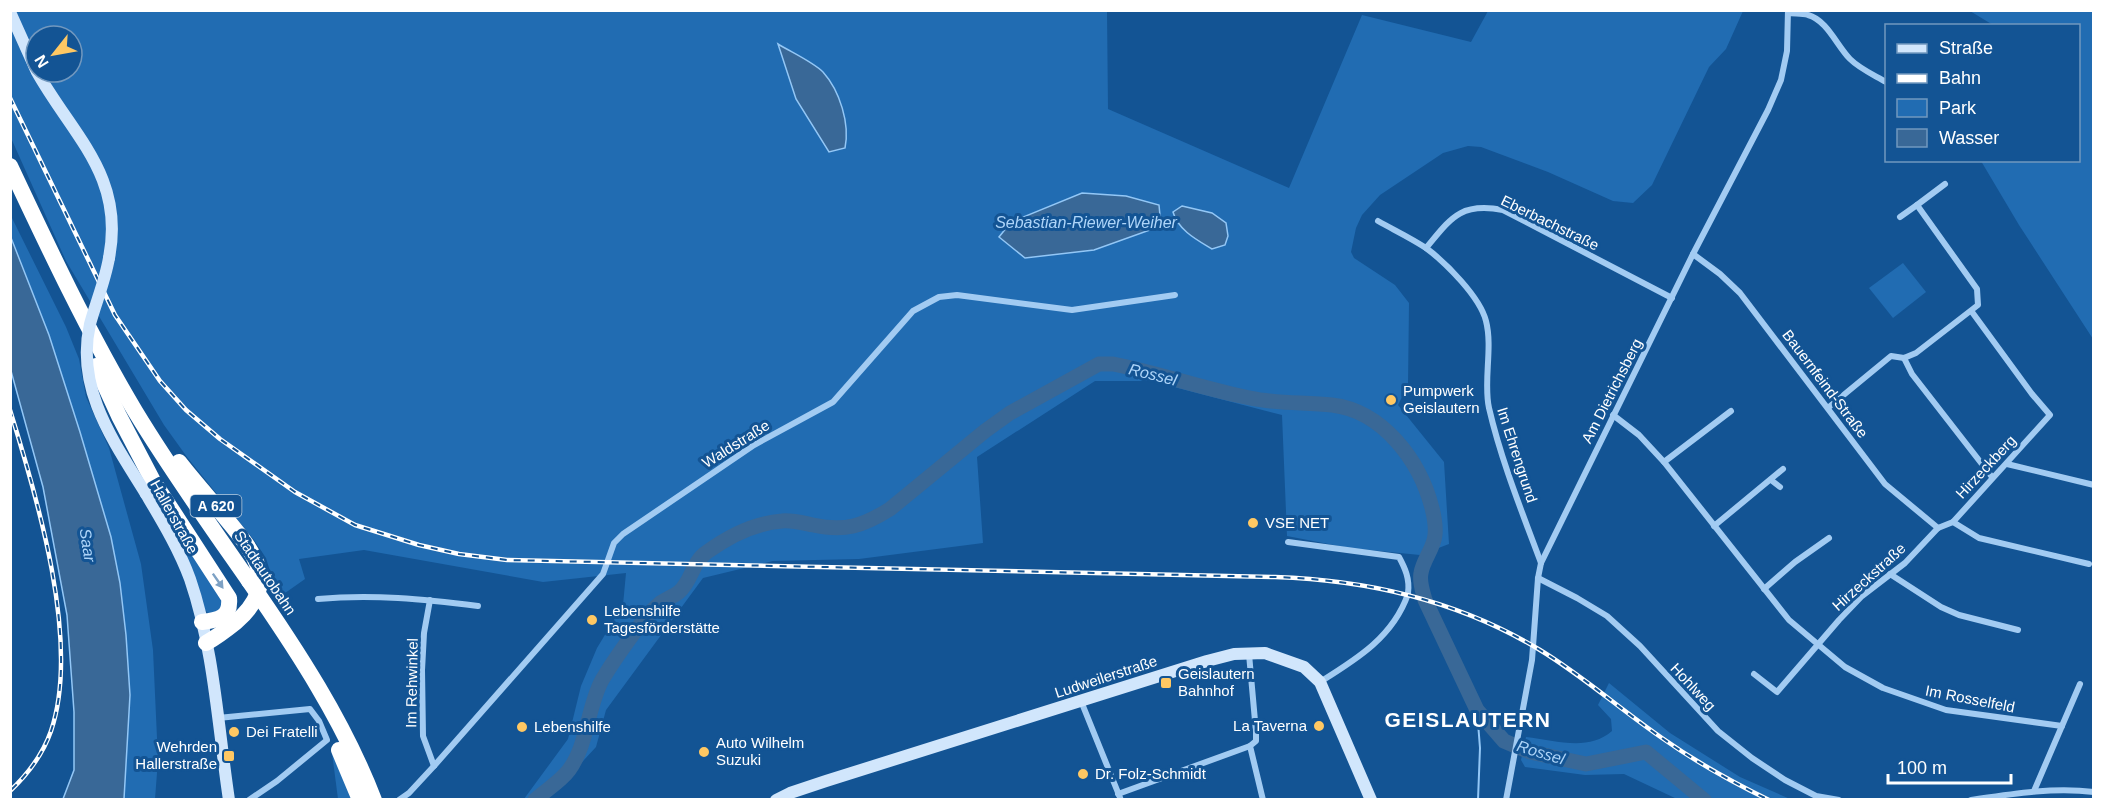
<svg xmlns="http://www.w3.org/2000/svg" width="2104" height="810" font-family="Arial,sans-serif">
<rect width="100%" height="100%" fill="#135494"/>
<g fill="#216cb2" fill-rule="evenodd">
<path d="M 10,11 L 1107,11 L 1108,109 L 1289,188 L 1362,15 L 1471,42 L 1488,11 L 1743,11 L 1726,49 L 1709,67 L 1652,185 L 1633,203 L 1613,201 L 1548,172 L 1481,147 L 1468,146 L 1443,153 L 1380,195 L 1362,215 L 1356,228 L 1351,252 L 1354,258 L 1395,285 L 1409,303 L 1408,385 L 1398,405 L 1444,462 L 1449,544 L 1420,555 L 1349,548 L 1287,536 L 1282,415 L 1151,381 L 1095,381 L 977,457 L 983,543 L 859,559 L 773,561 L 703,578 L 606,710 L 596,747 L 547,800 L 524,799 L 568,739 L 581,686 L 597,648 L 623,605 L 626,573 L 543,582 L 364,550 L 299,559 L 305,579 L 278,598 L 266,558 L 254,540 L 187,457 L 164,425 L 66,261 L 11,138 ZM 36,36 L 72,36 L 72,72 L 36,72 Z"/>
<polygon points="1970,11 2093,11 2093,339 2019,225 1981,161 2078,160 2078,26 1993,25"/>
<polygon points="10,214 66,327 79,359 86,397 109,448 141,564 153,650 158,760 155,799 124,799 130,695 126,635 120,583 111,537 80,432 49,335 11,235"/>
<polygon points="1903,263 1926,292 1893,318 1869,288"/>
<polygon points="165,515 220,595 223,607 215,614 208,613 204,609 181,541"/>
<path d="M 1609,683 L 1670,733 L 1740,777 L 1790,799 L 1677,799 L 1624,774 L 1585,775 L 1525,767 L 1521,760 L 1526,737 C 1555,740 1588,752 1612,731 L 1611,719 L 1598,705 Z"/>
<polygon points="332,753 352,799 338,799"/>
</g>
<g fill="#396897" stroke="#93c7f6" stroke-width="1.5">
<path d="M 778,44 C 791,52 813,62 823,72 C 840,91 850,124 845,148 L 829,152 L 796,99 Z"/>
<polygon points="1082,193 1126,196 1159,205 1161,226 1094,250 1025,258 999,237 1011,222"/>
<path d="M 1182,206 L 1212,213 L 1226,223 L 1228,236 L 1225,245 L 1212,249 C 1197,240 1178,230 1173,212 Z"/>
<polygon points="10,235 49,335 80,432 111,537 120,583 126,635 130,695 124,799 63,799 74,770 74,712 67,615 43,487 11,371"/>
</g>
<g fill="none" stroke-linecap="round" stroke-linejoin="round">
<polyline stroke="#93c7f6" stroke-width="2" points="1477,710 1480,748 1478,800"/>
<path stroke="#396897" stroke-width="15" d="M 535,800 C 546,790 561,781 569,770 C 588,744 587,708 602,680 C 612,663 644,616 659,604 C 665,599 673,597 679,592 C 692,581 692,562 707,552 C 729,536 755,523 782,521 C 792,520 803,523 813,525 C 845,532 863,526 890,509 L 985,431 L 1010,413 L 1099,364 L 1113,364 C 1159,373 1204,389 1250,398 C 1278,404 1305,402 1332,405 C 1383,411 1420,461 1432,508 C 1434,516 1436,526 1435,535 C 1434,548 1423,560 1421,573 C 1419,582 1423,592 1425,600 L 1477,710 L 1504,741 L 1530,752 L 1586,764 L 1646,752 L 1704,800"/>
<g stroke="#a2cbf2" stroke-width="6">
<path d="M 1788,13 C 1795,14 1802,13 1808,15 C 1827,20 1837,46 1850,59 C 1860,69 1874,75 1886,82"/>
<polyline points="1900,217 1917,205"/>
<path d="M 1378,221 C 1394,230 1411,238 1426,248 C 1446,263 1480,297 1486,321 C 1493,348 1483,382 1489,408 C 1501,460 1522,512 1541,563"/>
<path d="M 1426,248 C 1451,218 1460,202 1503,210 L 1672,298"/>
<polyline points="1693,254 1720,274 1740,293 1885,484 1938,528"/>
<polyline points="1904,358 1912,374 1992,477"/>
<polyline points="1829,407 1891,356 1904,358 1916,353 1978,305 1977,289 1917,205 1945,184"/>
<polyline points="1613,415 1639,435 1664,462 1789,620 1845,667 1883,688 1946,710 2062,726"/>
<polyline points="1664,462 1731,411"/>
<polyline points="2007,464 2094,485"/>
<polyline points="1771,480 1780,487"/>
<polyline points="1953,522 1979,538 2089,564"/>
<polyline points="1714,526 1783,469"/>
<path d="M 1288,542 L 1399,557 C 1405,568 1410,579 1408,593"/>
<polyline points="1890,574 1941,607 1959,615 2018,630"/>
<polyline points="1538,578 1577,598 1607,616 1640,646 1718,731 1752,758 1785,780 1816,796 1839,800"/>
<polyline points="1764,589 1795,562 1829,538"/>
<path d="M 318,599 C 372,594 424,599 478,606"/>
<polyline points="430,600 424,633 422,670 423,736 434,766"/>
<polyline points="1249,654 1256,732 1256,741 1250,746 1263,800"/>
<polyline points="1754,674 1777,692 1839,620 1862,596 1905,563 1938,528 1953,522 2050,415 2032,394 1972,312"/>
<path d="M 1320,682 C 1357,659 1393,637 1408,594"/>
<polyline points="1081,701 1121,800"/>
<polyline points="218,718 310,709 319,721 327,740 277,781 249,800"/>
<polyline points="2034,791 2080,684"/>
<polyline points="1118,794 1250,746"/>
<polyline points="399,800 409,793 434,766 603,574 614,543 623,534 754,445 833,402 913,311 939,297 957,295 1072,310 1175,295"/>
<polyline points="1506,800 1532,660 1538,578 1541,563 1693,254 1768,110 1781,80 1787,51 1788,10"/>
<path d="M 1971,800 C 2011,794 2052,787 2094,792"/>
</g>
<g stroke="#d1e6fc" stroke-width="12">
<polyline points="10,12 36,70"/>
<path d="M 37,72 C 73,136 125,176 109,258"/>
<path d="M 146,494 C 162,521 179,549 190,579 C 214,649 218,727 229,800"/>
<polyline points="776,800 790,793 826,781 1207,661 1234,654 1265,653 1304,667 1320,682 1371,800"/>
</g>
<g stroke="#fff" stroke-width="16">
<path d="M 10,166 C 49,249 88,332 135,411 C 170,469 210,525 249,581"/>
<path d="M 96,366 L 119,416 L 153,481 L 229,598 C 231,618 218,620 202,622"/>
<path d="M 179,462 C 193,480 209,498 224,516 C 254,552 281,583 236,622 C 226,630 217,637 206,643"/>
</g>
<defs>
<g id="rail">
<path d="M 10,98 L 115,315 L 160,381 L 186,410 L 220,439 L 295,492 L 355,525 L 419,545 L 459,554 L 507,560 L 1275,577 C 1369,580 1459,601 1540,650 C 1583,676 1621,710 1662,738 C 1696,762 1732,782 1769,800"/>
<path d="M 10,410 C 37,497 81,643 51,731 C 43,754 28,774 10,791"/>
</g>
</defs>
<use href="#rail" stroke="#fff" stroke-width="4.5"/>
<use href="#rail" stroke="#135494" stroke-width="2" stroke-dasharray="7" stroke-linecap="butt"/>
<path stroke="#d1e6fc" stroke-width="12" d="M 109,258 C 105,281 96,302 90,324 C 75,389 114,442 146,494"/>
<g stroke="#fff" stroke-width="16">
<path d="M 249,581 C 297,650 344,722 374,800"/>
<polyline points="339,750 360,800"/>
</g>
</g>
<defs><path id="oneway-solid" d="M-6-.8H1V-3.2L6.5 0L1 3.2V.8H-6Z" transform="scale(1.5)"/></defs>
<use fill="#7da1c4" href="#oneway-solid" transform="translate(218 581) rotate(55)"/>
<g fill="#ffc863" stroke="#135494" stroke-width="2">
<circle cx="1391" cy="400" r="6"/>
<circle cx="1253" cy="523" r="6"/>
<circle cx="592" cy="620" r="6"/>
<rect x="1160" y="677" width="12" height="12" rx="3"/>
<circle cx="1319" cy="726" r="6"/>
<circle cx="522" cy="727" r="6"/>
<circle cx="234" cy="732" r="6"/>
<circle cx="704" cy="752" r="6"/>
<rect x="223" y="750" width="12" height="12" rx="3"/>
<circle cx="1083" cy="774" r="6"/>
</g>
<g text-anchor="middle" stroke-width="6" stroke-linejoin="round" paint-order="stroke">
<rect fill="#135494" stroke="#b8ccdf" stroke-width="1.5" x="190.5" y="495" width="51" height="22" rx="4.5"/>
<g font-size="14" font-weight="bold" fill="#fff">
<text x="216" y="511">A 620</text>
</g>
<g font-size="15" fill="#fff" stroke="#135494">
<text transform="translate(1550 223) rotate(26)" y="5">Eberbachstraße</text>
<text transform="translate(1825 384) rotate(53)" y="5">Bauernfeind-Straße</text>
<text transform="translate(1612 391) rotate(-63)" y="5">Am Dietrichsberg</text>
<text transform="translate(736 444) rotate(-32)" y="5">Waldstraße</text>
<text transform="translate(1517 455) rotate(72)" y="5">Im Ehrengrund</text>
<text transform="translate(1986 467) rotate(-47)" y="5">Hirzeckberg</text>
<text transform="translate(174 517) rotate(61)" y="5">Hallerstraße</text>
<text transform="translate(265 573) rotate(56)" y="5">Stadtautobahn</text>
<text transform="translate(1869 577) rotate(-42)" y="5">Hirzeckstraße</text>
<text transform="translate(1106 677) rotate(-18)" y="5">Ludweilerstraße</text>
<text transform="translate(412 683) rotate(-89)" y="5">Im Rehwinkel</text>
<text transform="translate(1693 687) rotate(47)" y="5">Hohlweg</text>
<text transform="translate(1970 699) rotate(11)" y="5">Im Rosselfeld</text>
</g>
<g font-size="15" fill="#fff" stroke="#135494" text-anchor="start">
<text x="1403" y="396">Pumpwerk<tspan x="1403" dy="17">Geislautern</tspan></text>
<text x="1265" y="528">VSE NET</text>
<text x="604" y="616">Lebenshilfe<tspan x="604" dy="17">Tagesförderstätte</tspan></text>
<text x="1178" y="679">Geislautern<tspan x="1178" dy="17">Bahnhof</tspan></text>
<text x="1307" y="731" text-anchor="end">La Taverna</text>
<text x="534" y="732">Lebenshilfe</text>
<text x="246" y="737">Dei Fratelli</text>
<text x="716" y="748">Auto Wilhelm<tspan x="716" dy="17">Suzuki</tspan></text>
<text x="217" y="752" text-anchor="end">Wehrden<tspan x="217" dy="17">Hallerstraße</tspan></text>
<text x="1095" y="779">Dr. Folz-Schmidt</text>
</g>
<g font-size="16" font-style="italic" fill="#aed5f9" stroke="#135494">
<text x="1086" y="228">Sebastian-Riewer-Weiher</text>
<text transform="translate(1153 374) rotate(14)" y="6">Rossel</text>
<text transform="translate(88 545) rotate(81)" y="6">Saar</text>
<text transform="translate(1541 752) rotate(17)" y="6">Rossel</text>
</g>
<g font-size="21" font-weight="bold" letter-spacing="1.5" fill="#fff" stroke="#135494">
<text x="1468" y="727">GEISLAUTERN</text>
</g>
</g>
<rect width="2104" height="810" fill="none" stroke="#ffffff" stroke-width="24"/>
<rect x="1885" y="24" width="195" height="138" fill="#135494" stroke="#7198bf" stroke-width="1.5"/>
<rect x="1897" y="44" width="30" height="9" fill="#d1e6fc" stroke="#7198bf" stroke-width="1.5"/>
<text x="1939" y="54" font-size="18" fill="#ffffff">Straße</text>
<rect x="1897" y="74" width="30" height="9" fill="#ffffff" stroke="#7198bf" stroke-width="1.5"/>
<text x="1939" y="84" font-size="18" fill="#ffffff">Bahn</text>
<rect x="1897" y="99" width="30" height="18" fill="#216cb2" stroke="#7198bf" stroke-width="1.5"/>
<text x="1939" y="114" font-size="18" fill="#ffffff">Park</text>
<rect x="1897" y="129" width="30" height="18" fill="#396897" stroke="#7198bf" stroke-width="1.5"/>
<text x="1939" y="144" font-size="18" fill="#ffffff">Wasser</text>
<g transform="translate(54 54) rotate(239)"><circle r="28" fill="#135494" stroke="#7198bf" stroke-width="1.5"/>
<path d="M0-4.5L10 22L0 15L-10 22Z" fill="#ffc863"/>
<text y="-9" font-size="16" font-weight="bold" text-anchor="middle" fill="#ffffff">N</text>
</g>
<path d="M1888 774v9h123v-9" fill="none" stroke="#ffffff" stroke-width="3"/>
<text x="1897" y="774" font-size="18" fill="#ffffff" stroke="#135494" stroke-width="4.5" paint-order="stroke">100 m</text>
</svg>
